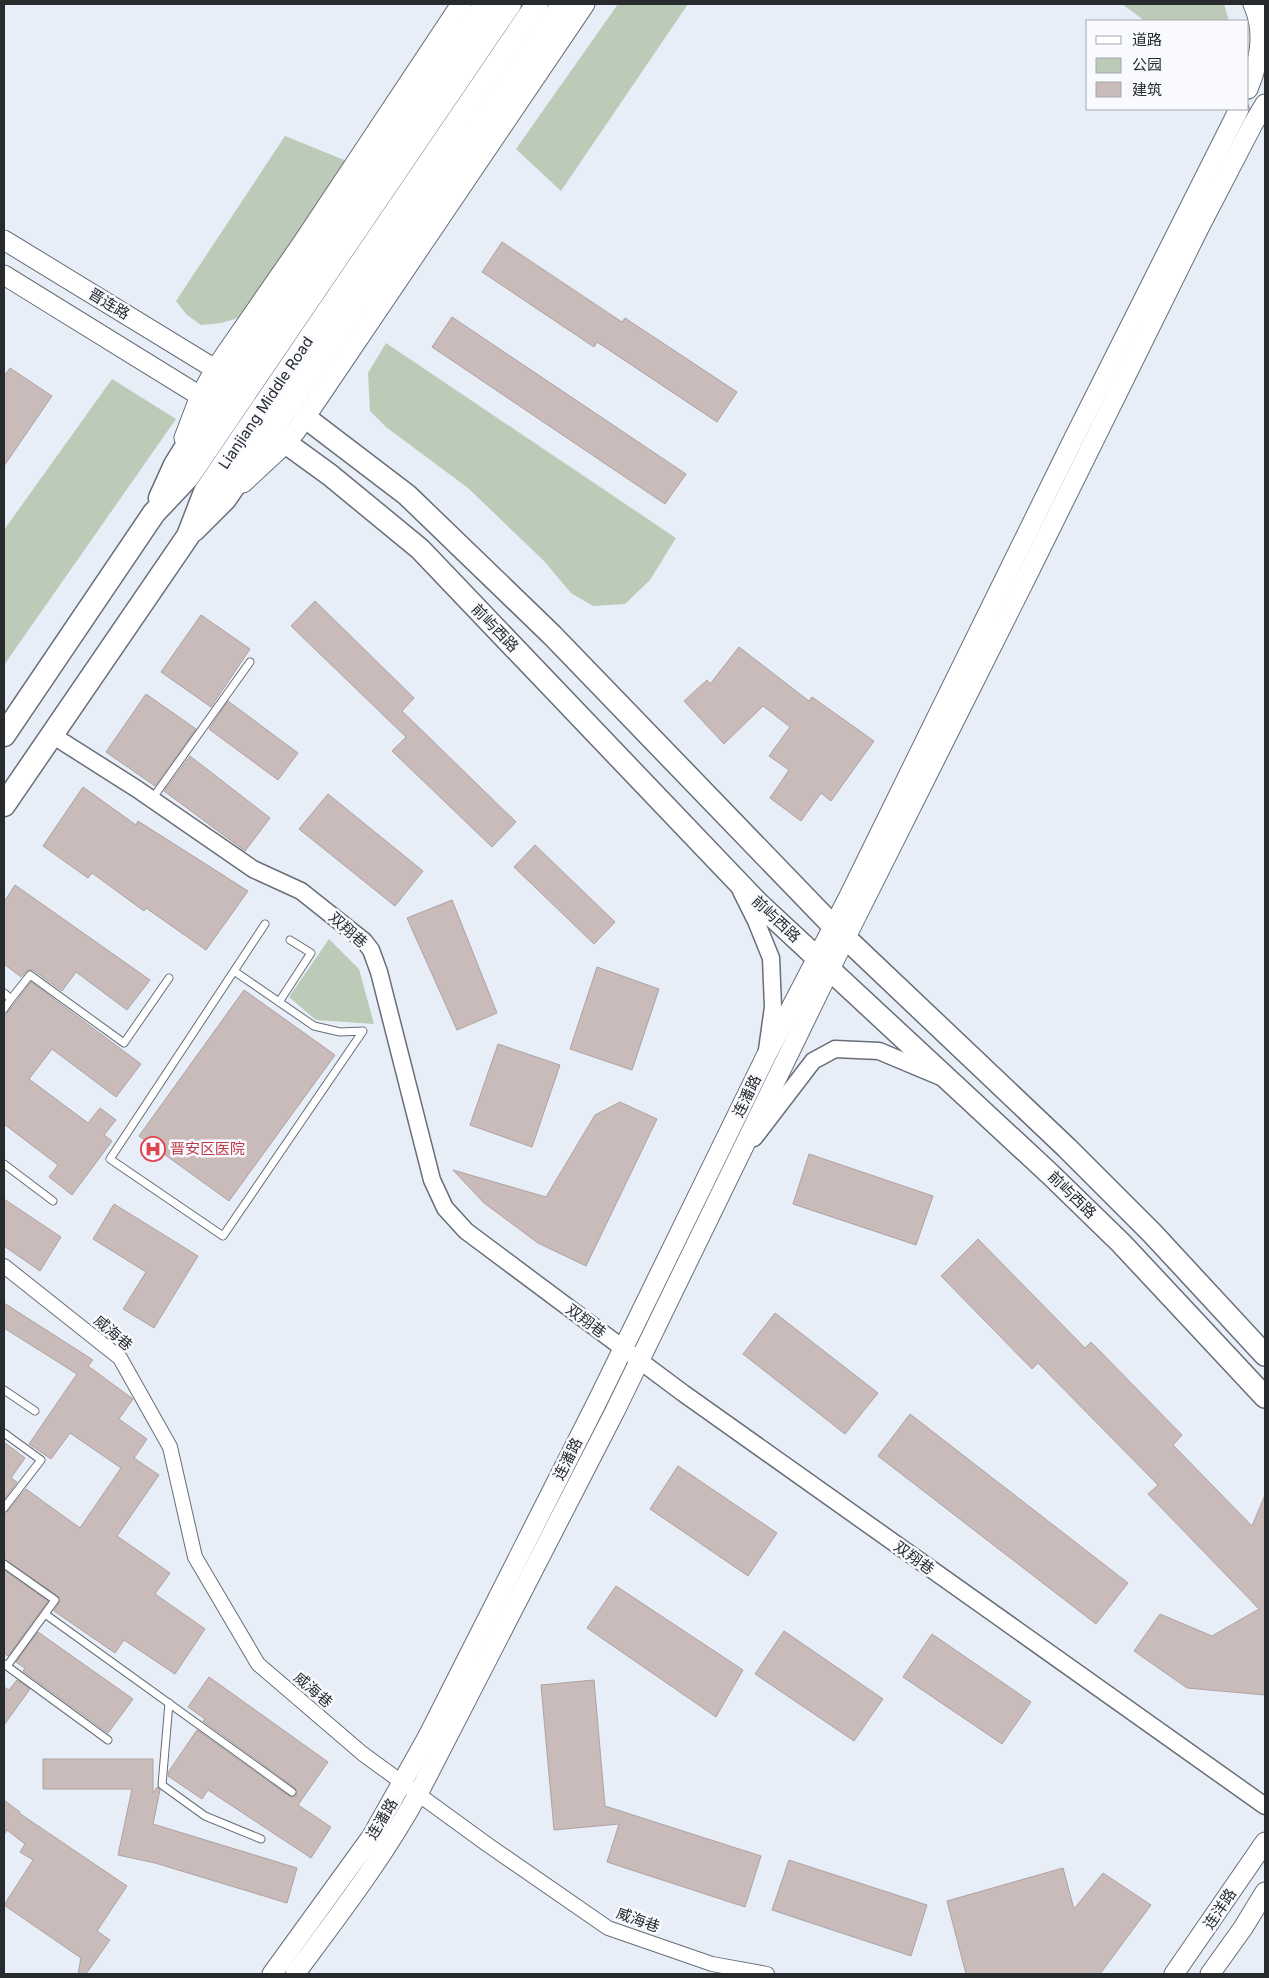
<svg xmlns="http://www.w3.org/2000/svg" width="1269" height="1978" font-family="Inter,'Noto Sans SC',sans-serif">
<rect width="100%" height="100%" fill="#e7eef8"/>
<g fill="#bccab8">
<polygon points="618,4 688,4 561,191 516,149"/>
<polygon points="1122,4 1224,4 1229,21 1145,21"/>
<polygon points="285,136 349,162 238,318 221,323 201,325 187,315 176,301"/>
<polygon points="386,343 676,538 650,580 625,604 593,606 571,593 544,561 468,488 386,427 370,411 368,373"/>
<polygon points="112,379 176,419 4,665 4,530"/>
<polygon points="329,939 359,969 374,1024 316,1020 289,997"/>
</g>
<g fill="#c9bbba" stroke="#afa2a0">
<polygon points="502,242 622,322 625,318 737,392 717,422 597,342 594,347 482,272"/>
<polygon points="452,317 686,474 665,504 432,347"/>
<polygon points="10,368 52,396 4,466 4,376"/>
<polygon points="315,601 414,698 402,711 516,822 492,847 392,751 406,737 291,626"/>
<polygon points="201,615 250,649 211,707 161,672"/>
<polygon points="739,647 809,701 812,697 874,741 831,801 821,793 801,821 770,798 789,770 769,756 790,727 763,706 724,744 684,701 707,680 710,684"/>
<polygon points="146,694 196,729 155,786 106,752"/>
<polygon points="228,701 298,753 278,780 209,729"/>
<polygon points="190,756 270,818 245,851 164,791"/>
<polygon points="83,787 136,825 138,821 248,891 206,950 146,908 144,911 92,873 88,878 43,846"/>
<polygon points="328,794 423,871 395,906 299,829"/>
<polygon points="535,845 615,922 594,944 514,867"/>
<polygon points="15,885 150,980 127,1010 76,972 62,991 33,970 28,970 21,977 4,964 4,902"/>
<polygon points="452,900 497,1013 457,1030 407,918"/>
<polygon points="597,967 659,989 632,1070 570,1049"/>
<polygon points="31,982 141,1064 116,1097 52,1049 29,1079 88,1123 100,1108 116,1120 104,1135 112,1141 72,1195 49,1177 58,1165 4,1124 4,1017"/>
<polygon points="244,990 335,1055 229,1201 139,1136"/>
<polygon points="498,1044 560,1065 532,1147 470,1125"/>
<polygon points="620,1102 657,1119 586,1266 538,1243 484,1203 453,1170 546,1197 595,1115"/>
<polygon points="809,1154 933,1196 916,1245 793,1204"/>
<polygon points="4,1199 61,1237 40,1271 4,1246"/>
<polygon points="114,1204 198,1256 154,1328 123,1309 146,1272 93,1239"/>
<polygon points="978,1239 1085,1348 1091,1342 1182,1435 1173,1445 1252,1526 1265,1495 1265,1695 1187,1688 1134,1651 1160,1614 1212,1636 1259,1609 1148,1494 1158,1485 1038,1363 1032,1369 941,1276"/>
<polygon points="4,1303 93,1360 88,1366 133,1399 119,1419 147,1439 134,1458 159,1475 117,1536 170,1573 155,1594 205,1629 175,1674 124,1640 115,1653 54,1611 60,1601 58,1596 4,1559 4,1513 8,1511 26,1489 80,1528 121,1468 70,1433 51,1459 29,1444 77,1374 4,1328"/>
<polygon points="775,1313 878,1393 845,1434 743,1354"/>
<polygon points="910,1414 1128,1583 1096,1624 878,1456"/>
<polygon points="4,1442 25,1458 11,1478 17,1482 4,1500"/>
<polygon points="678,1466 777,1533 748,1576 650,1509"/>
<polygon points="4,1570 48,1601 8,1656 4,1653"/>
<polygon points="616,1586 743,1670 716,1717 587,1628"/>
<polygon points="784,1631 883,1699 854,1741 755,1674"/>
<polygon points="38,1632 133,1699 108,1733 23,1671 25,1668 16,1662"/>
<polygon points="932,1634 1031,1702 1002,1744 903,1677"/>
<polygon points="209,1677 328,1762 298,1805 331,1827 311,1858 208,1790 202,1799 168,1776 169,1771 197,1730 289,1796 294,1797 297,1795 295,1788 203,1721 205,1719 188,1707"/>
<polygon points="17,1680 30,1689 4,1725 4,1687 9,1690"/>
<polygon points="594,1680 605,1806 761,1856 745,1907 607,1862 619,1824 554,1830 541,1685"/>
<polygon points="43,1759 153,1759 153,1793 157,1787 160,1790 153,1824 297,1868 287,1903 155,1863 118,1855 132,1789 43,1789"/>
<polygon points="4,1800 20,1812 19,1813 127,1886 97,1931 110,1940 86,1974 78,1974 81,1958 4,1905 33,1860 20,1852 25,1844 7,1830 4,1835"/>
<polygon points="789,1860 927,1905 911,1956 772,1910"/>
<polygon points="1063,1868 1074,1909 1103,1873 1151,1905 1100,1974 966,1974 947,1901"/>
</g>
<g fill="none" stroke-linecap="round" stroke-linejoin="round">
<defs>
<g id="service">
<polyline points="152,799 250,662"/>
<polyline points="234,971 314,1026 340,1032 363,1031 223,1236 110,1159 265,924"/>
<polyline points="4,993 11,999 4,1009"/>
<polyline points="11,999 30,975 124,1043 169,978"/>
<polyline points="279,1002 311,953 290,940"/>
<polyline points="4,1164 53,1201"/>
<polyline points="4,1390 35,1411"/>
<polyline points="4,1433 41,1460 4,1508"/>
<polyline points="4,1564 55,1600 7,1666"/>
<polyline points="45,1614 292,1792"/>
<polyline points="4,1664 108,1740"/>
<polyline points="169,1703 162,1785 205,1816 261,1839"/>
</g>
<polyline id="minor" points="4,1266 120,1358 170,1447 195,1557 258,1664 363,1754 488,1845 608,1928 712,1964 767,1974"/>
<g id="tertiary">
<polyline points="52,735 137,789 253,869 301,891 364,941 371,950 379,972 432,1180 445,1208 466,1231 683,1393 1265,1806"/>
<polyline points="741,891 756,921 771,958 773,1007 767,1050"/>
<polyline points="754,1138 813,1061 835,1049 879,1051 941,1077"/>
</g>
<g id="secondary">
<path d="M 1248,89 C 1259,62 1266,33 1253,4"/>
<polyline points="4,240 215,369"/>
<polyline points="4,275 200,396"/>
<polyline points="184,438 200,396 215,369 303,242 461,4"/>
<polyline points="243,483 286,443 296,431 585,4"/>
<polyline points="272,1974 372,1836 427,1738 598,1400 766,1056 849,896 1070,446 1239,109"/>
<path d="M 295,1974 C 338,1916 383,1858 418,1794 L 615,1411 L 830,969 L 1029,572 L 1199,228 L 1253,124 L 1265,104"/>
<polyline points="1174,1974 1265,1842"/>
<polyline points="1210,1974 1243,1928 1265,1892"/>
</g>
<g id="primary">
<polyline points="306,418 407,495 552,635 833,926 1067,1148 1152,1233 1265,1355"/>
<polyline points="286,443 330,475 420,549 758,903 1050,1174 1121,1243 1265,1397"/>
</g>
<g id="trunk">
<polyline points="160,498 175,465 214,402 485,4"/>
<polyline points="194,530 225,499 563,4"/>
<polyline points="4,735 154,513 188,477 510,4"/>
<polyline points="4,805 188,536 205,492 537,4"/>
</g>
</defs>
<use href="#service" stroke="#686e77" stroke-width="9"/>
<use href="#minor" stroke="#686e77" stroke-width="16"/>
<use href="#tertiary" stroke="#686e77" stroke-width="19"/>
<use href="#secondary" stroke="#686e77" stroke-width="21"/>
<use href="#primary" stroke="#686e77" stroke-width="24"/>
<use href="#trunk" stroke="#686e77" stroke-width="25"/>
<use href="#service" stroke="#fff" stroke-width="7"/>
<use href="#minor" stroke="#fff" stroke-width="14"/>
<use href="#tertiary" stroke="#fff" stroke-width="16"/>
<use href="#secondary" stroke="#fff" stroke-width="19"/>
<use href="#primary" stroke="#fff" stroke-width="21"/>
<use href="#trunk" stroke="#fff" stroke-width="22"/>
</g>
<defs>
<symbol id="hospital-ring" viewBox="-11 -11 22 22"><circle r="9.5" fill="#f8faff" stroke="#e0444e" stroke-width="1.5"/><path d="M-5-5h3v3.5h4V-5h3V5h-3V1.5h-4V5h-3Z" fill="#e0444e"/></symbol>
</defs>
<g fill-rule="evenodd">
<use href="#hospital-ring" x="139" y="1135" width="28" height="28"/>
</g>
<g text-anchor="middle" stroke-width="5" stroke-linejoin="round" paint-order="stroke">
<g font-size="15" fill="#282b2e" stroke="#f8faff">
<text transform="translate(109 304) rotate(31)" y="5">晋连路</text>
<text transform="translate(266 403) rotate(-56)" y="5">Lianjiang Middle Road</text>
<text transform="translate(495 628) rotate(46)" y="5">前屿西路</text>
<text transform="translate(776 919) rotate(43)" y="5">前屿西路</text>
<text transform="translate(348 930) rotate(42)" y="5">双翔巷</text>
<text transform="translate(747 1096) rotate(-64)" y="5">连潘路</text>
<text transform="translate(1072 1195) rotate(44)" y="5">前屿西路</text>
<text transform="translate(586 1321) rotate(37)" y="5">双翔巷</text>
<text transform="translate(113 1333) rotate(41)" y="5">威海巷</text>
<text transform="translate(568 1459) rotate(-63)" y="5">连潘路</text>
<text transform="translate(914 1558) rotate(36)" y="5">双翔巷</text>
<text transform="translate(313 1690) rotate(41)" y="5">威海巷</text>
<text transform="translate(382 1819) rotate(-59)" y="5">连潘路</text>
<text transform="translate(1220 1909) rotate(-56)" y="5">连洋路</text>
<text transform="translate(638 1920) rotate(20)" y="5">威海巷</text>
</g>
<g font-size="15" fill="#be3a42" stroke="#f8faff" text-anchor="start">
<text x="170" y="1154">晋安区医院</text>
</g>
</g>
<rect width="1269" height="1978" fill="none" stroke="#282b2e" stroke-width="10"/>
<rect x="1086" y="20" width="162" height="90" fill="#f8faff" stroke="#a5a7ab"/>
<rect x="1096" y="36" width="25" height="8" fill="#ffffff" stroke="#a5a7ab"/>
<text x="1132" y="45" font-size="15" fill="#282b2e">道路</text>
<rect x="1096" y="58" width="25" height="15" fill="#bccab8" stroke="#a5a7ab"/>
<text x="1132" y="70" font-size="15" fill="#282b2e">公园</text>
<rect x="1096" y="82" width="25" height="15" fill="#c9bbba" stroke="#a5a7ab"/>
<text x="1132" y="95" font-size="15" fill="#282b2e">建筑</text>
</svg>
